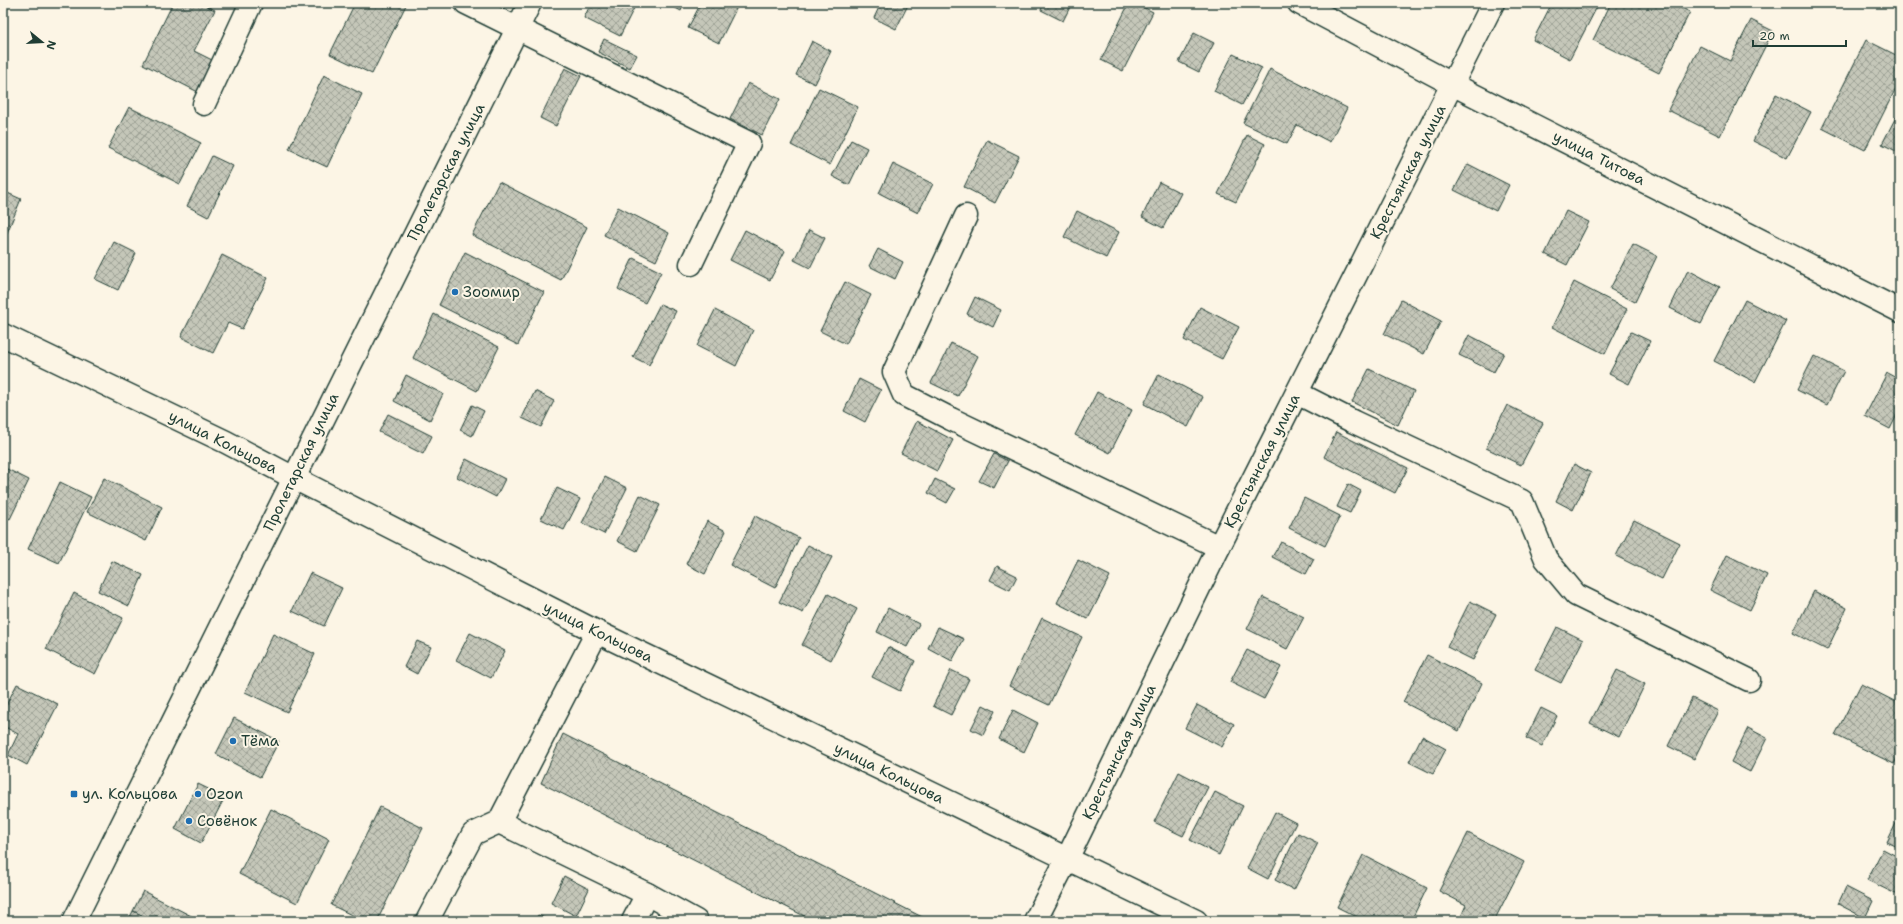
<svg xmlns="http://www.w3.org/2000/svg" width="1903" height="924" font-family="'Shantell Sans',sans-serif">
<defs>
<pattern id="building-cross-hatch" width="8" height="8" patternUnits="userSpaceOnUse"><rect width="8" height="8" fill="#c5c7b9"/><path d="M0 0l8 8M0 8l8-8" fill="none" stroke="#9fa397"/></pattern>
</defs>
<rect width="100%" height="100%" fill="#fcf5e5"/>
<filter id="ink" filterUnits="userSpaceOnUse"><feTurbulence type="fractalNoise" baseFrequency=".025" numOctaves="2"/><feDisplacementMap in="SourceGraphic" scale="8" xChannelSelector="R" yChannelSelector="G"/><feConvolveMatrix kernelMatrix="1 2 1 2 8 2 1 2 1" color-interpolation-filters="sRGB"/></filter>
<g filter="url(#ink)">
<g fill="url(#building-cross-hatch)" stroke="#1f3d34">
<polygon points="173,3 200,3 215,10 194,51 214,61 198,92 143,64"/>
<polygon points="355,3 407,3 372,74 330,54"/>
<polygon points="591,3 624,3 634,8 620,36 584,18"/>
<polygon points="666,3 684,3 681,11"/>
<polygon points="701,3 739,3 719,43 688,28"/>
<polygon points="881,3 909,3 896,29 874,18"/>
<polygon points="1044,3 1072,3 1063,21 1041,10"/>
<polygon points="1129,3 1135,3 1153,12 1123,71 1101,60"/>
<polygon points="1552,3 1599,3 1570,59 1533,40"/>
<polygon points="1611,3 1672,3 1690,12 1659,73 1593,40"/>
<polygon points="1751,20 1773,31 1720,136 1668,110 1700,46 1730,61"/>
<polygon points="1194,33 1214,43 1199,72 1179,62"/>
<polygon points="604,39 637,55 630,68 598,52"/>
<polygon points="1866,40 1900,57 1900,80 1865,150 1822,128"/>
<polygon points="812,41 831,51 815,84 796,75"/>
<polygon points="1233,54 1262,68 1242,105 1214,91"/>
<polygon points="565,68 581,76 556,126 540,118"/>
<polygon points="1270,69 1347,108 1330,142 1297,125 1287,144 1243,123"/>
<polygon points="324,75 362,94 327,167 289,149"/>
<polygon points="748,83 780,99 762,135 730,119"/>
<polygon points="819,88 858,107 830,165 791,145"/>
<polygon points="1776,94 1811,112 1787,158 1753,141"/>
<polygon points="129,107 201,143 180,184 108,148"/>
<polygon points="1896,117 1900,119 1900,153 1882,144"/>
<polygon points="1247,135 1265,144 1236,202 1218,194"/>
<polygon points="851,140 867,148 849,185 832,176"/>
<polygon points="987,140 1019,156 995,203 964,187"/>
<polygon points="212,156 233,166 208,217 187,206"/>
<polygon points="893,164 933,184 918,213 879,193"/>
<polygon points="1468,164 1509,185 1496,211 1454,190"/>
<polygon points="499,182 587,227 561,280 472,235"/>
<polygon points="1159,182 1181,193 1163,228 1142,217"/>
<polygon points="3,191 21,199 7,233 3,232"/>
<polygon points="618,207 669,233 656,261 604,235"/>
<polygon points="1077,211 1119,232 1106,258 1064,237"/>
<polygon points="1566,211 1589,222 1567,265 1545,254"/>
<polygon points="745,230 785,251 770,280 730,260"/>
<polygon points="809,230 825,238 810,268 794,260"/>
<polygon points="114,242 136,253 118,290 95,279"/>
<polygon points="1633,244 1657,256 1635,302 1610,289"/>
<polygon points="878,249 903,262 895,279 869,266"/>
<polygon points="465,252 544,292 518,345 439,305"/>
<polygon points="222,255 268,278 242,329 228,323 213,353 181,337"/>
<polygon points="633,258 661,272 645,303 618,289"/>
<polygon points="1688,270 1720,287 1701,324 1670,308"/>
<polygon points="845,282 871,295 846,344 820,331"/>
<polygon points="1574,282 1627,309 1605,354 1552,327"/>
<polygon points="975,297 1001,310 993,327 967,314"/>
<polygon points="1401,300 1441,321 1424,354 1384,334"/>
<polygon points="1745,300 1786,321 1755,382 1714,361"/>
<polygon points="660,304 676,311 649,365 633,357"/>
<polygon points="1200,307 1239,327 1222,359 1184,340"/>
<polygon points="715,310 753,330 736,366 697,346"/>
<polygon points="434,314 499,347 477,391 413,358"/>
<polygon points="1631,332 1650,341 1629,384 1609,374"/>
<polygon points="1469,335 1504,353 1494,372 1459,355"/>
<polygon points="951,343 978,356 958,396 931,383"/>
<polygon points="1814,356 1844,371 1827,405 1797,390"/>
<polygon points="1369,369 1414,391 1398,425 1352,402"/>
<polygon points="1887,373 1900,380 1900,409 1890,429 1865,416"/>
<polygon points="1159,374 1203,397 1188,427 1144,404"/>
<polygon points="406,375 443,394 430,420 394,401"/>
<polygon points="859,379 881,390 865,422 844,411"/>
<polygon points="535,391 554,401 541,427 522,418"/>
<polygon points="1097,392 1132,410 1110,453 1075,435"/>
<polygon points="472,405 484,411 472,436 460,430"/>
<polygon points="1507,405 1543,423 1521,465 1486,448"/>
<polygon points="388,414 432,436 423,454 379,432"/>
<polygon points="917,421 953,440 937,471 901,453"/>
<polygon points="1336,432 1408,468 1395,493 1324,457"/>
<polygon points="994,454 1008,461 994,488 979,481"/>
<polygon points="466,459 505,479 496,497 457,477"/>
<polygon points="1574,464 1591,473 1573,510 1556,501"/>
<polygon points="3,467 29,480 10,519 3,516"/>
<polygon points="605,477 627,488 604,534 582,523"/>
<polygon points="104,478 162,507 146,541 87,512"/>
<polygon points="935,479 955,489 947,503 928,493"/>
<polygon points="60,482 91,497 59,563 28,549"/>
<polygon points="1348,484 1361,491 1350,513 1337,507"/>
<polygon points="557,488 580,499 564,530 541,519"/>
<polygon points="640,495 660,505 637,551 617,541"/>
<polygon points="1304,498 1340,516 1325,546 1289,528"/>
<polygon points="755,516 799,538 775,588 730,565"/>
<polygon points="1634,520 1680,543 1662,579 1616,556"/>
<polygon points="707,521 726,531 705,574 686,564"/>
<polygon points="1281,542 1314,559 1306,574 1272,557"/>
<polygon points="808,545 832,557 803,613 779,602"/>
<polygon points="1727,555 1767,575 1750,610 1710,590"/>
<polygon points="1078,560 1110,576 1088,619 1057,603"/>
<polygon points="112,561 143,575 129,606 98,591"/>
<polygon points="997,566 1017,576 1010,590 990,580"/>
<polygon points="310,573 342,588 324,626 292,611"/>
<polygon points="1814,591 1847,608 1827,650 1793,633"/>
<polygon points="74,593 123,618 95,674 46,649"/>
<polygon points="828,594 857,609 831,660 802,645"/>
<polygon points="1263,597 1304,617 1287,649 1247,629"/>
<polygon points="1470,601 1496,614 1473,660 1447,647"/>
<polygon points="888,608 919,624 907,647 877,632"/>
<polygon points="1042,618 1082,637 1049,705 1009,686"/>
<polygon points="938,627 964,639 952,661 928,648"/>
<polygon points="1557,627 1583,640 1561,683 1535,670"/>
<polygon points="470,633 505,651 491,678 456,660"/>
<polygon points="273,634 315,654 287,712 245,692"/>
<polygon points="417,641 431,647 417,674 404,667"/>
<polygon points="888,647 915,661 900,691 872,677"/>
<polygon points="1247,650 1281,667 1264,699 1230,682"/>
<polygon points="1427,655 1482,683 1459,731 1403,702"/>
<polygon points="951,670 969,679 951,715 933,706"/>
<polygon points="1617,670 1645,684 1619,737 1590,723"/>
<polygon points="17,684 58,704 27,765 8,755 18,734 3,726 3,711"/>
<polygon points="1861,684 1900,704 1900,753 1894,764 1835,735"/>
<polygon points="1692,698 1718,711 1694,759 1668,746"/>
<polygon points="983,705 995,711 983,735 971,729"/>
<polygon points="1197,705 1234,724 1222,747 1185,728"/>
<polygon points="1541,708 1557,716 1542,746 1526,738"/>
<polygon points="1013,710 1038,723 1024,752 999,739"/>
<polygon points="234,718 279,741 260,777 216,754"/>
<polygon points="1748,728 1767,738 1750,772 1731,762"/>
<polygon points="563,734 924,918 923,921 814,921 541,783"/>
<polygon points="1422,736 1446,749 1433,774 1409,762"/>
<polygon points="1179,772 1208,787 1183,836 1154,822"/>
<polygon points="198,784 225,797 201,843 175,829"/>
<polygon points="1215,792 1243,806 1219,855 1190,840"/>
<polygon points="380,807 423,828 377,921 364,921 331,905"/>
<polygon points="271,809 329,839 297,903 239,874"/>
<polygon points="1275,812 1296,823 1268,879 1247,868"/>
<polygon points="1900,815 1900,848 1887,842"/>
<polygon points="1298,833 1318,843 1294,890 1275,880"/>
<polygon points="1468,833 1524,862 1494,921 1459,921 1466,905 1439,891"/>
<polygon points="1883,849 1900,858 1900,896 1867,880"/>
<polygon points="1363,855 1427,888 1411,921 1365,921 1337,907"/>
<polygon points="564,876 589,889 576,916 551,903"/>
<polygon points="1846,887 1873,901 1865,918 1838,904"/>
<polygon points="143,891 199,920 198,921 154,921 133,911"/>
<polygon points="133,911 154,921 128,921"/>
<polygon points="538,915 551,921 535,921"/>
</g>
<g fill="none" stroke-linecap="round" stroke-linejoin="round">
<defs>
<g id="minor">
<polyline points="466,3 749,143 691,264"/>
<polyline points="1299,3 1452,84 1900,311"/>
<polyline points="204,104 251,3"/>
<polyline points="966,216 894,372 904,395 951,419 1219,547"/>
<polyline points="3,335 226,442 294,478 597,632 1196,921"/>
<polyline points="1297,393 1354,422 1522,501 1546,559 1576,595 1749,680"/>
<polyline points="499,822 647,894 696,921"/>
<polyline points="427,921 473,834 499,822 597,632"/>
<polyline points="633,921 647,894"/>
<polyline points="1035,921 1067,859 1219,547 1493,3"/>
</g>
<polyline id="major" points="74,921 530,3"/>
</defs>
<use href="#minor" stroke="#1f3d34" stroke-width="25"/>
<use href="#major" stroke="#1f3d34" stroke-width="25"/>
<use href="#minor" stroke="#fcf5e5" stroke-width="22"/>
<use href="#major" stroke="#fcf5e5" stroke-width="22"/>
</g>
</g>
<g fill="#1f6fb2" stroke="#fcf5e5" stroke-width="1.5">
<circle cx="455" cy="292" r="4"/>
<circle cx="233" cy="741" r="4"/>
<rect x="70" y="790" width="8" height="8" rx="2"/>
<circle cx="198" cy="794" r="4"/>
<circle cx="189" cy="821" r="4"/>
</g>
<g text-anchor="middle" stroke-width="4" stroke-linejoin="round" paint-order="stroke">
<g font-size="15" fill="#1f3d34" stroke="#fcf5e5">
<text transform="translate(1599 158) rotate(27)" y="5">улица Титова</text>
<text transform="translate(446 172) rotate(-63)" y="5">Пролетарская улица</text>
<text transform="translate(1408 172) rotate(-63)" y="5">Крестьянская улица</text>
<text transform="translate(223 442) rotate(27)" y="5">улица Кольцова</text>
<text transform="translate(1262 461) rotate(-63)" y="5">Крестьянская улица</text>
<text transform="translate(301 462) rotate(-64)" y="5">Пролетарская улица</text>
<text transform="translate(598 632) rotate(26)" y="5">улица Кольцова</text>
<text transform="translate(1119 752) rotate(-64)" y="5">Крестьянская улица</text>
<text transform="translate(889 773) rotate(26)" y="5">улица Кольцова</text>
</g>
<g font-size="15" fill="#1f3d34" stroke="#fcf5e5" text-anchor="start">
<text x="463" y="297">Зоомир</text>
<text x="241" y="746">Тёма</text>
<text x="82" y="799">ул. Кольцова</text>
<text x="206" y="799">Ozon</text>
<text x="197" y="826">Совёнок</text>
</g>
</g>
<rect width="1903" height="924" fill="none" stroke="#fcf5e5" stroke-width="16"/>
<rect x="8" y="8" width="1887" height="908" fill="none" stroke="#1f3d34" stroke-width="1.5" filter="url(#ink)"/>
<g transform="translate(42 42) rotate(108)" stroke="#fcf5e5" stroke-width="3" paint-order="stroke">
<path d="M0-3L7 15L0 10L-7 15Z" fill="#1f3d34"/>
<text y="-6" font-size="11" font-weight="bold" text-anchor="middle" fill="#1f3d34">N</text>
</g>
<path d="M1753 40v6h93v-6" fill="none" stroke="#1f3d34" stroke-width="2"/>
<text x="1759" y="40" font-size="12" fill="#1f3d34" stroke="#fcf5e5" stroke-width="3" paint-order="stroke">20 m</text>
</svg>
